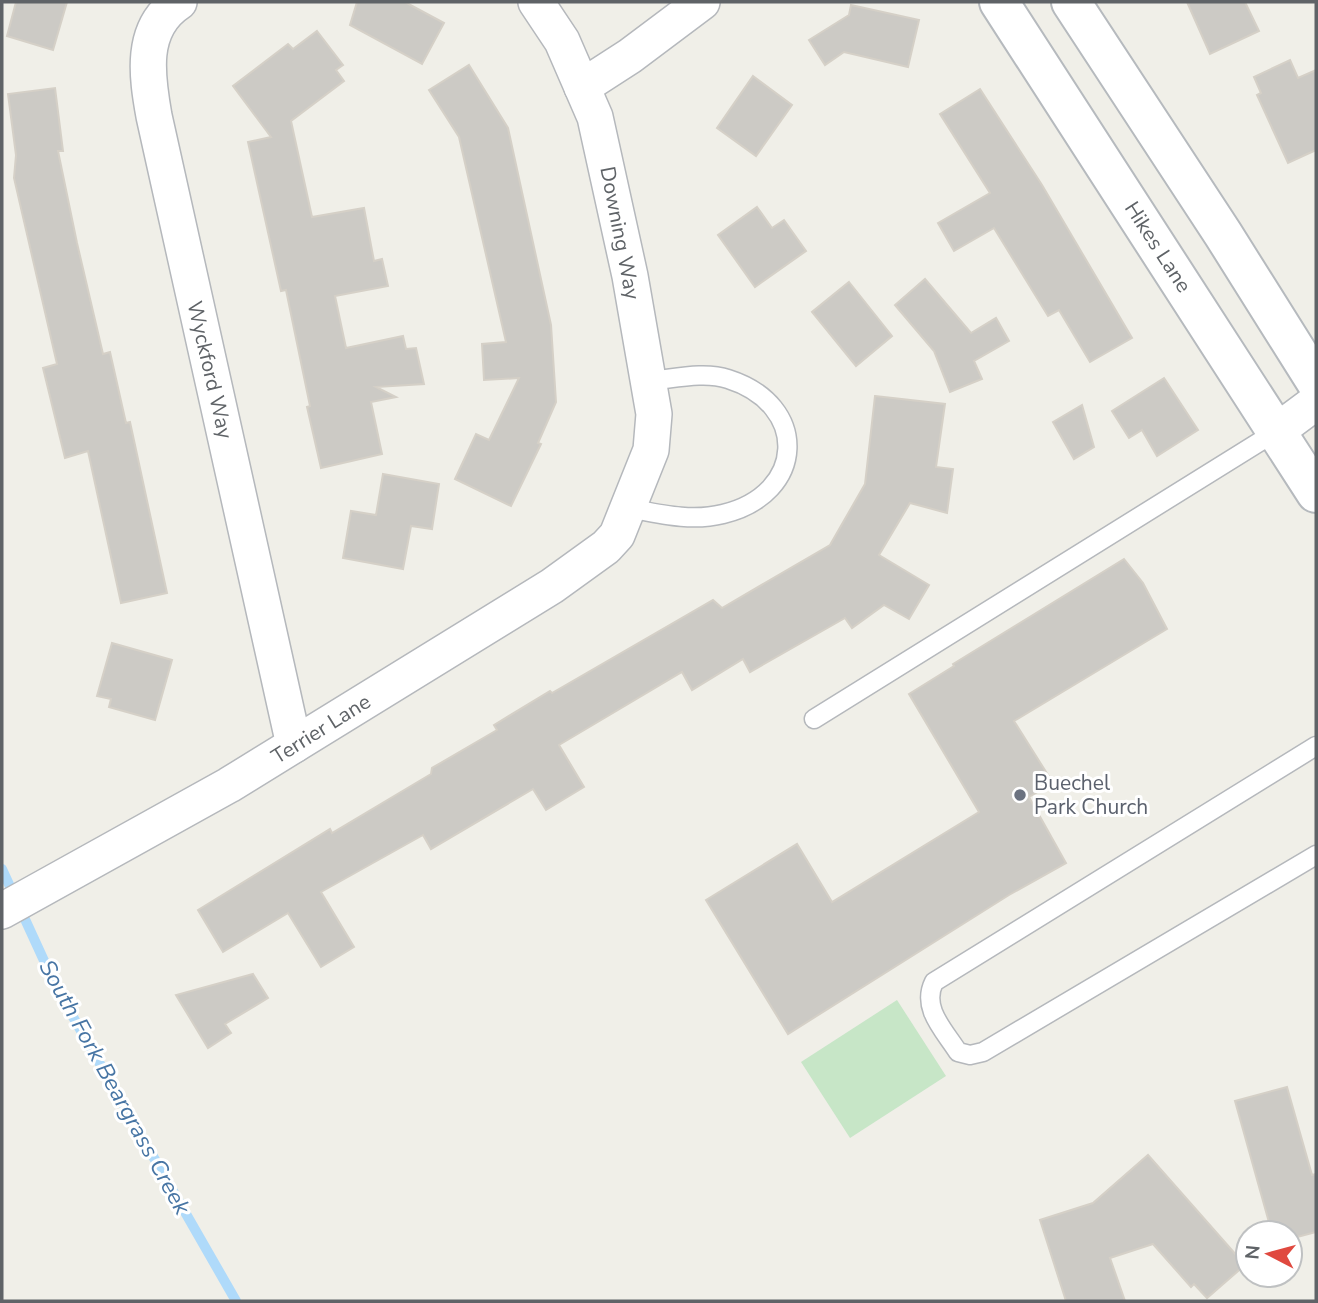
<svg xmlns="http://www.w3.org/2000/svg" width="1318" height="1303" font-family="'Nunito Sans',sans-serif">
<rect width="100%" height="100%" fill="#f0efe8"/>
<polygon fill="#c7e6c7" points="897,1000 946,1076 850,1138 801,1062"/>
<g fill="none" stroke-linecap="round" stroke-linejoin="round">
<polyline stroke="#afdafa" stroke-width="10" points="2,869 57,989 236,1301"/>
</g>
<g fill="#cccac5" stroke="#d5d0c7" stroke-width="2">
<polygon points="16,2 67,2 53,50 7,36"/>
<polygon points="357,2 405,2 444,23 422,64 350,25"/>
<polygon points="1187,2 1245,2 1259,31 1210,54"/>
<polygon points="851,5 919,20 908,67 844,52 825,65 809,40 849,15"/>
<polygon points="317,31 343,65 336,70 344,81 291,121 312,217 364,208 374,261 382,259 388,286 335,296 346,348 403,336 406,349 416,348 424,384 376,387 396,397 371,402 382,454 321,468 307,407 310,406 286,290 281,291 248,142 271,137 233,86 288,44 293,49"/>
<polygon points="1290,60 1298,78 1316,70 1316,150 1288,163 1257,95 1261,93 1254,77"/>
<polygon points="469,65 508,128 551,325 556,402 538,443 541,444 511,506 455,479 476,434 489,440 519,378 484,380 482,344 506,342 459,137 429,90"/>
<polygon points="753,76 792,105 756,156 717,128"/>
<polygon points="55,88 63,151 58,151 77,243 103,354 110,352 126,423 130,422 167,593 121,603 88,451 65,458 43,368 57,364 14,178 16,155 8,94"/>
<polygon points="980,89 1042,185 1132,338 1090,362 1059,310 1048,316 994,228 954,251 938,223 990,193 940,114"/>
<polygon points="757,207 772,228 784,220 806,251 755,287 718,235"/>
<polygon points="925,279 971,333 996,318 1009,341 974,361 982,379 950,392 934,351 895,305"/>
<polygon points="849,282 892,336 856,366 812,312"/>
<polygon points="1164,378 1198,430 1157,456 1142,430 1129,438 1112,411"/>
<polygon points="875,396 945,404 936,467 953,469 947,513 910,503 879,555 929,585 909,619 884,605 852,628 845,618 750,672 743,659 692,690 682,672 559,745 584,787 546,810 533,789 431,849 423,835 321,892 354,947 321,967 288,913 223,952 198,910 330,829 332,833 431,774 432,768 497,730 494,725 550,691 552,693 713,600 722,608 830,545 865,484"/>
<polygon points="1082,405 1094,447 1074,459 1053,422"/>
<polygon points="383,474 439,484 432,529 411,526 403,569 343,558 351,511 376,515"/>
<polygon points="1124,559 1143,583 1167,629 1014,721 1053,783 1029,797 1066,863 1009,895 788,1034 706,900 797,844 832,902 979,812 909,694 954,666 953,664"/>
<polygon points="112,643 172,660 155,720 109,707 111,699 97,696"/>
<polygon points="253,974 268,998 225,1024 231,1033 208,1048 176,995"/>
<polygon points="1287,1087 1312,1175 1316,1174 1316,1232 1290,1239 1290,1233 1272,1233 1235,1101"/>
<polygon points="1148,1155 1245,1265 1207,1298 1194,1284 1191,1287 1153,1244 1110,1258 1125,1301 1066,1301 1040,1220 1093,1203"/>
</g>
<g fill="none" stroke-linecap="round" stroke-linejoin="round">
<defs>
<g id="lane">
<path d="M 628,508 C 660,514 691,522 723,514 C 806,494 810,405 728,379 C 704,371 673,379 649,381"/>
<polyline points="814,719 1277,431"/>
<path d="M 1316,746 L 934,982 C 921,1008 944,1030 958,1052 L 970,1055 L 983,1052 L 1316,855"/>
</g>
<g id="street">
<path d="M 179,2 C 139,28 147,77 154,116 L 294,745"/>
<polyline points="582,87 630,56 702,2"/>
<polyline points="1277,431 1316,402"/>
<polyline points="2,911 229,785 552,586 606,547 617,535 651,450 654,414 630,276 595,117 562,41 536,2"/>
</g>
<g id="secondary">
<polyline points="999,2 1316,493"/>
<polyline points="1071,2 1223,234 1316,382"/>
</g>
</defs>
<use href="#lane" stroke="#b5b8bc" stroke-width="21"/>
<use href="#street" stroke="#b5b8bc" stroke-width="38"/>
<use href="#secondary" stroke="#b6babe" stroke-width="42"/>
<use href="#lane" stroke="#fff" stroke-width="18"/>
<use href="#street" stroke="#fff" stroke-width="35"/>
<use href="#secondary" stroke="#fff" stroke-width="38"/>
</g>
<circle fill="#6b7280" stroke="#fff" stroke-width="2.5" cx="1020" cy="795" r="7"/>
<g text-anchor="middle" stroke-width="6" stroke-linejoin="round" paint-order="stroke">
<g font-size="21" fill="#5f6367" stroke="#fff">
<text transform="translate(620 233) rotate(79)" y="7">Downing Way</text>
<text transform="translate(1158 247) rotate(57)" y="7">Hikes Lane</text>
<text transform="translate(210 370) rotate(77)" y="7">Wyckford Way</text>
<text transform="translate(321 729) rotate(-32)" y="7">Terrier Lane</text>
</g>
<g font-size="21" fill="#5b616d" stroke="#fff" text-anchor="start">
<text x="1034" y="790">Buechel<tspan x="1034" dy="24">Park Church</tspan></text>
</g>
<g font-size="23" font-style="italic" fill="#4775a4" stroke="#fff">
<text transform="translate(115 1087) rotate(61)" y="8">South Fork Beargrass Creek</text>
</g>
</g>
<rect width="1318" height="1303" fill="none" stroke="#5f6367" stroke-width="7"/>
<g transform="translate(1269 1254) rotate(276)"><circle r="33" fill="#ffffff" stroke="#bfc1c2" stroke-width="2"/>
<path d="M0-5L12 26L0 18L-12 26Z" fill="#e0493f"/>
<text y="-10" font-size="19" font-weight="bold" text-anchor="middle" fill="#5f6367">N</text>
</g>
</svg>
